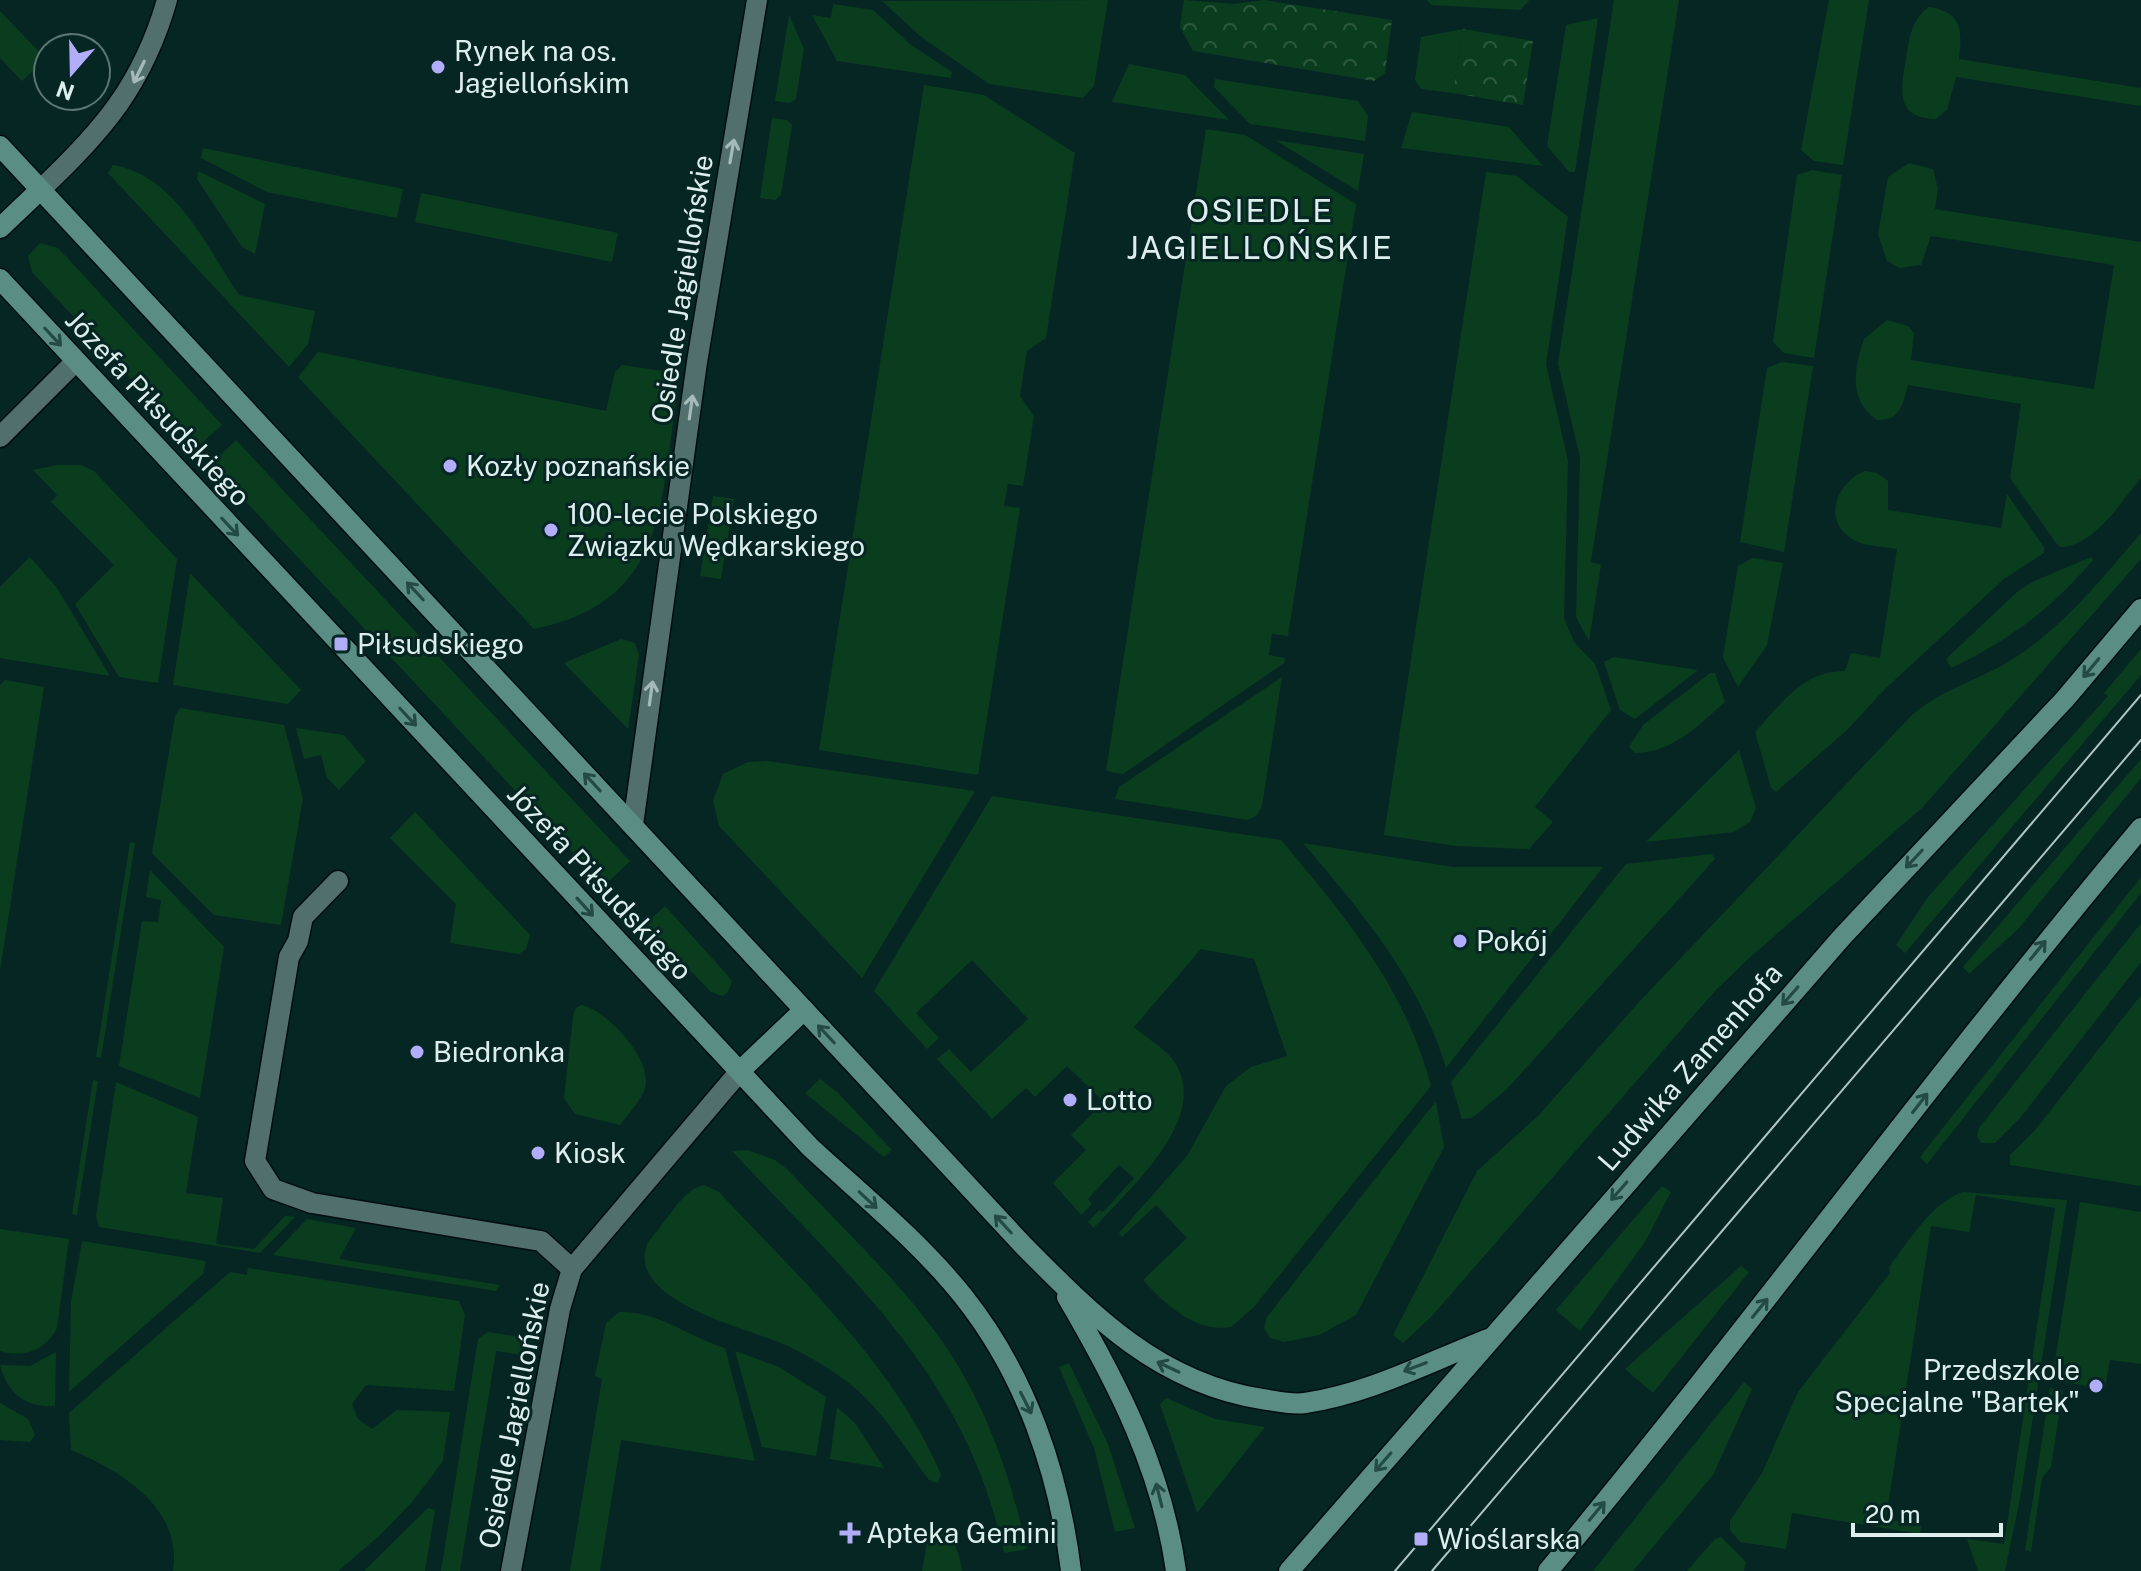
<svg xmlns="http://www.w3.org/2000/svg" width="2141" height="1571" font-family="'Public Sans',sans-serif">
<defs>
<pattern id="forest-crowns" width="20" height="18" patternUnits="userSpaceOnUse" patternTransform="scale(2)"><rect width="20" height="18" fill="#0a3d1e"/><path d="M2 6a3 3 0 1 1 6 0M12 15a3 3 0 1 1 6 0" fill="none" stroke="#2d593f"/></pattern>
</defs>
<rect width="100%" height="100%" fill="#062624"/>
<g fill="#0a3d1e">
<polygon points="1108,0 1094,86 1083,98 989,84 920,36 882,1"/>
<polygon points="1427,0 1528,0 1529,1 1520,10 1431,5"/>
<polygon points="1614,0 1679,0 1591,562 1601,565 1589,641 1576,617 1580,458 1558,363"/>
<polygon points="1829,0 1869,0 1843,165 1814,161 1801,150"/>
<polygon points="833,4 873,10 911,45 952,72 951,78 837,61 812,15 831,18"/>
<path d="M 1929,7 C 1963,12 1962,31 1959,59 L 2141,88 L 2141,106 L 1956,77 L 1947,110 L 1936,119 C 1894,118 1901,88 1906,58 C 1910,37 1911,20 1929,7 Z"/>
<polygon points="0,11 46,59 22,81 0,58"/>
<polygon points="789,15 804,49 796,99 790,103 775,101"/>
<polygon points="1598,18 1575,172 1569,172 1547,146 1566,25"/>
<polygon points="1463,29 1453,93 1421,89 1415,80 1421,37"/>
<polygon points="1129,64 1185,75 1229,120 1112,102"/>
<polygon points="1215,79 1358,101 1368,116 1365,141 1250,124 1214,87"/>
<polygon points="924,85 984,95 1075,153 1046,338 1027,351 1020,396 1034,416 1023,486 1008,484 1004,506 1020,508 978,775 819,750"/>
<polygon points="1412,112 1509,127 1543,166 1401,148"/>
<polygon points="772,118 787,120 792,125 781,195 775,200 760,198"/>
<polygon points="1206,129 1245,135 1356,204 1288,636 1272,634 1269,655 1285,658 1284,663 1123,774 1106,771"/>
<polygon points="1275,140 1364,154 1358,191"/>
<polygon points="203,148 403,189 397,218 267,192 201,158"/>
<path d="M 1909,163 L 1933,169 L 1938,189 L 1935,209 L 2141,242 L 2141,478 C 2121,501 2095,546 2061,547 L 2056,543 L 2010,478 L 2021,404 L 1908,385 C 1903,404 1900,421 1877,420 C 1848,400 1854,369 1864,339 L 1887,320 L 1908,326 L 1914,333 L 1911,360 L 2094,389 L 2114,265 L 1931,236 L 1921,265 L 1899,268 L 1887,261 L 1878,234 L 1888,177 Z"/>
<path d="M 113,165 C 176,175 207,248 239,295 L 315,311 L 308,344 L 289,367 L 108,173 Z"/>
<polygon points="1812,170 1842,175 1814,358 1784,353 1773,342 1797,175"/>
<polygon points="198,171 265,204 255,254 242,247 197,179"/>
<polygon points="1486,172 1517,176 1568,217 1546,364 1568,461 1564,618 1574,642 1595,664 1611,710 1535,807 1553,822 1529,849 1456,846 1384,835"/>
<polygon points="421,193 618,233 612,262 415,222"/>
<polygon points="40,243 58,248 222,425 196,448 32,272 28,256"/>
<path d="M 318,352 L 606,411 L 615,372 L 622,365 L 663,371 L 672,377 L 677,394 C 660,505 667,602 534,629 L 298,377 Z"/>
<polygon points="1782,362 1813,366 1784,552 1740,542 1767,368"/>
<polygon points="236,440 630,861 604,886 211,464"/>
<polygon points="57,465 81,465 94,471 177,559 158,683 119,677 75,604 114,565 51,502 57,495 33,470"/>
<path d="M 1865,471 L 1877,473 L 1888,481 L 1888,510 L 2001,528 L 2007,494 L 2044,547 L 2044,553 L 2004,579 L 1884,690 L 1847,730 L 1776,792 L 1771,788 L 1755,732 C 1782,703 1803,671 1845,671 L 1851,653 L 1880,658 L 1897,549 C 1881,546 1860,547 1848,536 C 1822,516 1840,480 1865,471 Z"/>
<polygon points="713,496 734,499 721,579 700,576"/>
<path d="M 2141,533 L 2141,559 L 1923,807 L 1747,960 L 1714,992 L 1432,1316 L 1403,1343 L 1393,1335 L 1477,1171 L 1538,1116 L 1639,1002 L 1911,716 C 1940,690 1976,681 2008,662 C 2062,629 2100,581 2141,533 Z"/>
<polygon points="30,557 57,588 110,676 0,658 0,587"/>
<path d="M 2091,557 L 2093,560 C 2052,608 2009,641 1951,668 L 1946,659 L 2017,592 L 2032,582 Z"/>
<polygon points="1753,558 1783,563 1767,645 1738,687 1723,657 1738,566"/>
<polygon points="190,573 301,690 288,704 173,685"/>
<polygon points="621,639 635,643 639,655 628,729 564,663"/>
<polygon points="2141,649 2141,675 1905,953 1896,945 1928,897 2108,696 2104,693"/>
<polygon points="1614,657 1698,670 1635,719 1620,710 1604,662"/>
<path d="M 1710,673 L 1715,673 L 1725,702 C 1697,726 1674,752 1635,753 L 1629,747 L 1643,725 Z"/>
<polygon points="1282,677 1262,806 1257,815 1248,820 1115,799 1119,787"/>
<polygon points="5,680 44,687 0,971 0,685"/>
<polygon points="180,708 284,725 303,798 281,925 214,915 152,853 175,716"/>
<polygon points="296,728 344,735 366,761 339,790 327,778 321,755 304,759"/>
<polygon points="1739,750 1756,808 1750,822 1734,832 1646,842"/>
<polygon points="2141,759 2141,778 2019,928 1969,974 1963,967"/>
<polygon points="767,761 975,791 862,978 719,826 713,801 723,774 748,762"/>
<path d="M 992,796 L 1281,840 C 1346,917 1405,988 1431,1086 L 1254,1307 L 1231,1327 C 1195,1333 1165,1304 1143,1280 L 1187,1238 L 1156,1205 L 1122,1237 L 1119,1233 L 1187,1156 L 1226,1086 L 1251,1067 L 1287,1056 L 1254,959 L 1201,949 L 1134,1027 C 1147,1039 1166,1048 1175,1063 C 1211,1119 1127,1191 1094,1228 L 1088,1222 L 1099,1210 L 1103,1212 L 1134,1178 L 1119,1165 L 1088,1199 L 1092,1204 L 1081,1215 L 1053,1183 L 1086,1150 L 1071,1135 L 1104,1102 L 1067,1066 L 1035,1097 L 1026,1088 L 992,1119 L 937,1059 L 949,1049 L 971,1072 L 1028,1019 L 972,960 L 916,1013 L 939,1038 L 927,1049 L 874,991 Z"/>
<polygon points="415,812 530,935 526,949 519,954 450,943 456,904 390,838"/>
<polygon points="130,842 135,843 101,1058 96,1057"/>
<path d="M 1303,843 L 1453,867 L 1603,867 L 1446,1068 C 1420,981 1361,911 1303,843 Z"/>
<polygon points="1712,854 1715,859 1507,1089 1472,1118 1462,1119 1451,1082 1626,864"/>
<polygon points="150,870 224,947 200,1098 119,1066 142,921 158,922 161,900 146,897"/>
<polygon points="2141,877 2141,893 1927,1164 1920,1157"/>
<polygon points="665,906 728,976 732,981 728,992 723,996 711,992 646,924"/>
<polygon points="2141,923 2141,962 2021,1117 1995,1143 1981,1143 1977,1136 1979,1128"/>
<polygon points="2141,995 2141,1186 2010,1165 2010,1155 2036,1129"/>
<path d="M 581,1005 C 606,1009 654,1061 645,1088 C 641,1101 628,1114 620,1125 L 575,1114 L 564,1098 L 573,1017 L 575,1009 Z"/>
<polygon points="820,1079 838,1093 892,1150 884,1157 805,1093"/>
<polygon points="93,1080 98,1081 77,1215 72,1214"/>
<polygon points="116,1082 198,1117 186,1193 223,1198 216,1244 254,1249 285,1216 295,1217 260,1253 99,1227 96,1216"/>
<polygon points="1436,1101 1444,1147 1356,1315 1319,1335 1284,1342 1270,1338 1264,1328 1267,1317"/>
<path d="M 747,1150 L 775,1160 L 787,1169 C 839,1225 898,1279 942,1341 C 986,1404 1010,1475 1027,1549 L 1004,1553 C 966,1375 851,1279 732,1151 Z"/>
<path d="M 704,1185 L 719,1192 C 801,1280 892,1362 941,1474 L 938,1483 L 929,1480 C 901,1443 880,1405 842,1378 C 822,1364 801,1351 778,1342 C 746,1328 626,1300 647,1245 C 649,1239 657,1232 661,1226 C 673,1211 685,1189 704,1185 Z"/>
<polygon points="1662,1186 1671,1192 1645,1242 1580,1331 1556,1310"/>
<path d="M 1963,1192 L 2067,1200 L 2021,1493 L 2005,1571 L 1978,1571 L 1967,1539 L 2004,1544 L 2055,1208 L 1976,1195 L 1969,1232 L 1931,1226 L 1886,1519 L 1921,1525 L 1920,1534 L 1792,1513 L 1786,1549 L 1740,1542 L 1730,1530 L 1730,1521 L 1762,1473 L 1798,1392 L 1890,1273 L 1889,1267 C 1909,1241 1932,1202 1963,1192 Z"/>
<polygon points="2080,1202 2141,1212 2141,1364 2110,1360 2105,1389 2052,1380"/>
<polygon points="307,1219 356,1228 339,1259 500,1285 496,1291 273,1255"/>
<path d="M 0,1229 L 69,1239 L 57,1328 C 45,1351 25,1358 0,1351 Z"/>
<polygon points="82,1241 206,1261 203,1274 69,1392 71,1302"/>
<polygon points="1741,1266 1749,1272 1653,1393 1625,1369"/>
<path d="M 248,1268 L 459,1301 L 465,1315 L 454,1391 L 366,1385 L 352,1404 L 358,1419 L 372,1429 L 397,1410 L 450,1412 L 443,1461 L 413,1501 L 379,1536 L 338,1571 L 173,1571 C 183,1508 120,1470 71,1450 L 69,1413 L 230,1272 L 247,1275 Z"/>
<path d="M 619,1312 C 658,1311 687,1336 725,1348 L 755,1461 L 621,1440 L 600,1571 L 570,1571 L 602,1379 L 595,1376 L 606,1323 Z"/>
<polygon points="488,1332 533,1339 530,1356 496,1351 460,1571 441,1571 478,1339"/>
<polygon points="735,1351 779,1367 826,1397 816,1456 762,1447"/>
<path d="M 56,1352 L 55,1406 C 26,1408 7,1393 0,1365 L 30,1366 Z"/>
<polygon points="1069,1363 1108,1444 1135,1528 1115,1532 1094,1448 1059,1367"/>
<polygon points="1744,1382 1752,1389 1713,1475 1633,1571 1593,1571"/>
<polygon points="2050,1388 2063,1390 2051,1467 2042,1478 2031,1552 2025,1550"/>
<polygon points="1166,1398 1215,1419 1265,1427 1197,1513 1160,1404"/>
<polygon points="0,1403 28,1419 35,1435 30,1442 0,1440"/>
<polygon points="837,1407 855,1423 884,1468 830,1459"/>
<polygon points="428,1508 435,1510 425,1571 364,1571"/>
<path d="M 933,1533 C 955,1532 959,1553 962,1571 L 922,1571 L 927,1543 Z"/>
<polygon points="1721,1537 1746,1562 1744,1571 1687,1571 1715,1539"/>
</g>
<g fill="url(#forest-crowns)">
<polygon points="1184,0 1234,4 1264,0 1392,20 1385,73 1374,81 1193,51 1180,27"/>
<polygon points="1463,29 1533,41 1523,105 1453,93"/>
</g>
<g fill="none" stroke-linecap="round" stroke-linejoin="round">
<defs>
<g id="street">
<path d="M 40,190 C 103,131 143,84 167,0"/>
<polyline points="0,437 76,361"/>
<polyline points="633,825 697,362 757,0"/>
<polyline points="338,881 303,917 298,941 289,957 255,1161 273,1189 312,1203 541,1241 572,1269"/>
<polyline points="511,1571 560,1309 572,1269 740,1071"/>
</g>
<g id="secondary">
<path d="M 0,146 L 1022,1244 C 1093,1316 1159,1383 1262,1399 C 1276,1401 1291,1405 1305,1403 C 1368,1394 1429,1362 1488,1339"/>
<polyline points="0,228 40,190"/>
<path d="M 0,279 L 810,1147 C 862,1195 919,1241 963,1296 C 1026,1375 1059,1473 1071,1571"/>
<polyline points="740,1071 804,1010"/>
<path d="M 1067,1297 C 1118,1384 1162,1470 1176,1571"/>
<polyline points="1289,1571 1842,937 2065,699 2141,609"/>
<path d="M 1548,1571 C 1751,1327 1937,1071 2141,828"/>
</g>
</defs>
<use href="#street" stroke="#000e0d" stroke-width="23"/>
<use href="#secondary" stroke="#000e0d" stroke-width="23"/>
<use href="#street" stroke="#506f6d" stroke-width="20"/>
<use href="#secondary" stroke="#5a8d83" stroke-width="20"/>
<g stroke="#b0c4c3" stroke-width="2">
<polyline points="1395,1571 2141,695"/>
<polyline points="1432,1571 2141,740"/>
</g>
</g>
<defs><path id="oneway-shaft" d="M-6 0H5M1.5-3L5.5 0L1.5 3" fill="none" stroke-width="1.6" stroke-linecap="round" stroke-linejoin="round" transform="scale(2)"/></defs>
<g stroke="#a5bbba">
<use href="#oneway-shaft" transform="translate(139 72) rotate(116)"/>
<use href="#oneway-shaft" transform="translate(732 151) rotate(-80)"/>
<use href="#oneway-shaft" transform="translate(691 407) rotate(-82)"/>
<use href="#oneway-shaft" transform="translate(651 693) rotate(-82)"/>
</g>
<g stroke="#234a45">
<use href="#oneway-shaft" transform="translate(53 337) rotate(47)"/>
<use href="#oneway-shaft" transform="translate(230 527) rotate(47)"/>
<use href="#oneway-shaft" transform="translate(415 591) rotate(-133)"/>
<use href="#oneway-shaft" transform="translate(2091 668) rotate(130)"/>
<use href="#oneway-shaft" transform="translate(408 717) rotate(47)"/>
<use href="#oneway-shaft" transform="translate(592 782) rotate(-133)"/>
<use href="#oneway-shaft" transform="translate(1914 859) rotate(133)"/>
<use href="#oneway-shaft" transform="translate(585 907) rotate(48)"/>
<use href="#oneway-shaft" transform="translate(2038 950) rotate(-51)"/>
<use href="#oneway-shaft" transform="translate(1790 996) rotate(131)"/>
<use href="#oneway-shaft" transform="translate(826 1034) rotate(-133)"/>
<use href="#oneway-shaft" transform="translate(1920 1103) rotate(-52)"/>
<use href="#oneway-shaft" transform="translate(1619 1191) rotate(131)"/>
<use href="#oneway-shaft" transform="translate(868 1200) rotate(43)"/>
<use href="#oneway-shaft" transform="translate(1003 1224) rotate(-133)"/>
<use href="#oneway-shaft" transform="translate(1760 1308) rotate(-51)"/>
<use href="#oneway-shaft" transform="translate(1168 1367) rotate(-155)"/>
<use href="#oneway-shaft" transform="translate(1415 1367) rotate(159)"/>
<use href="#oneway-shaft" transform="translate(1026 1403) rotate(63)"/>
<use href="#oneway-shaft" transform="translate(1383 1462) rotate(131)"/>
<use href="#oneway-shaft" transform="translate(1159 1495) rotate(-104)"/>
<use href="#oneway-shaft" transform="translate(1597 1511) rotate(-50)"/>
</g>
<g fill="#b2adf9" stroke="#062624" stroke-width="3">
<circle cx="438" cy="67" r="8"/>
<circle cx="450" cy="466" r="8"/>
<circle cx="551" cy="530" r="8"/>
<rect x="333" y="636" width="16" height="16" rx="4"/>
<circle cx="1460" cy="941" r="8"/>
<circle cx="417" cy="1052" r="8"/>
<circle cx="1070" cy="1100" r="8"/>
<circle cx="538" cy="1153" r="8"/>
<circle cx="2096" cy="1386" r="8"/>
<path d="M846 1521h8v8h8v8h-8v8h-8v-8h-8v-8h8z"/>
<rect x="1413" y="1531" width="16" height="16" rx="4"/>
</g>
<g text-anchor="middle" stroke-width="6" stroke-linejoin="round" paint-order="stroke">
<g font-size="28" fill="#ddeeed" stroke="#062624" text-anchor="start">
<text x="454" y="61">Rynek na os.<tspan x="454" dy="32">Jagiellońskim</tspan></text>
<text x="466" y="476">Kozły poznańskie</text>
<text x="567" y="524">100-lecie Polskiego<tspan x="567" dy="32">Związku Wędkarskiego</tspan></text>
<text x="357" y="654">Piłsudskiego</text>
<text x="1476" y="951">Pokój</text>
<text x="433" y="1062">Biedronka</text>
<text x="1086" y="1110">Lotto</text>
<text x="554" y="1163">Kiosk</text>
<text x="2080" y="1380" text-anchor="end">Przedszkole<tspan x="2080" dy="32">Specjalne "Bartek"</tspan></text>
<text x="866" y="1543">Apteka Gemini</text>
<text x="1437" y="1549">Wioślarska</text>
</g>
<g font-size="28" fill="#ddeeed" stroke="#062624">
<text transform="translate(682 289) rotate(-81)" y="10">Osiedle Jagiellońskie</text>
<text transform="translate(158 408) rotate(47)" y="10">Józefa Piłsudskiego</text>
<text transform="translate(600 882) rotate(47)" y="10">Józefa Piłsudskiego</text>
<text transform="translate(1690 1067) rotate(-49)" y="10">Ludwika Zamenhofa</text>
<text transform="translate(514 1415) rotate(-79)" y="10">Osiedle Jagiellońskie</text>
</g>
<g font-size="32" letter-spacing="2" fill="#ddeeed" stroke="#062624">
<text x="1260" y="222">OSIEDLE<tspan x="1260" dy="37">JAGIELLOŃSKIE</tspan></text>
</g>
</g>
<g transform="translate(72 72) rotate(200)"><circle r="38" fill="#062624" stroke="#5c7674" stroke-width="2"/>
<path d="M0-6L14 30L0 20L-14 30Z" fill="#b2adf9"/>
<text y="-12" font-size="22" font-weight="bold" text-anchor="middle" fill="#ddeeed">N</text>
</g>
<path d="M1853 1523v12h148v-12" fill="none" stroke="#ddeeed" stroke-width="4"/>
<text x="1865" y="1523" font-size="24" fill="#ddeeed" stroke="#062624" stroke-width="6" paint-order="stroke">20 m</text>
</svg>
